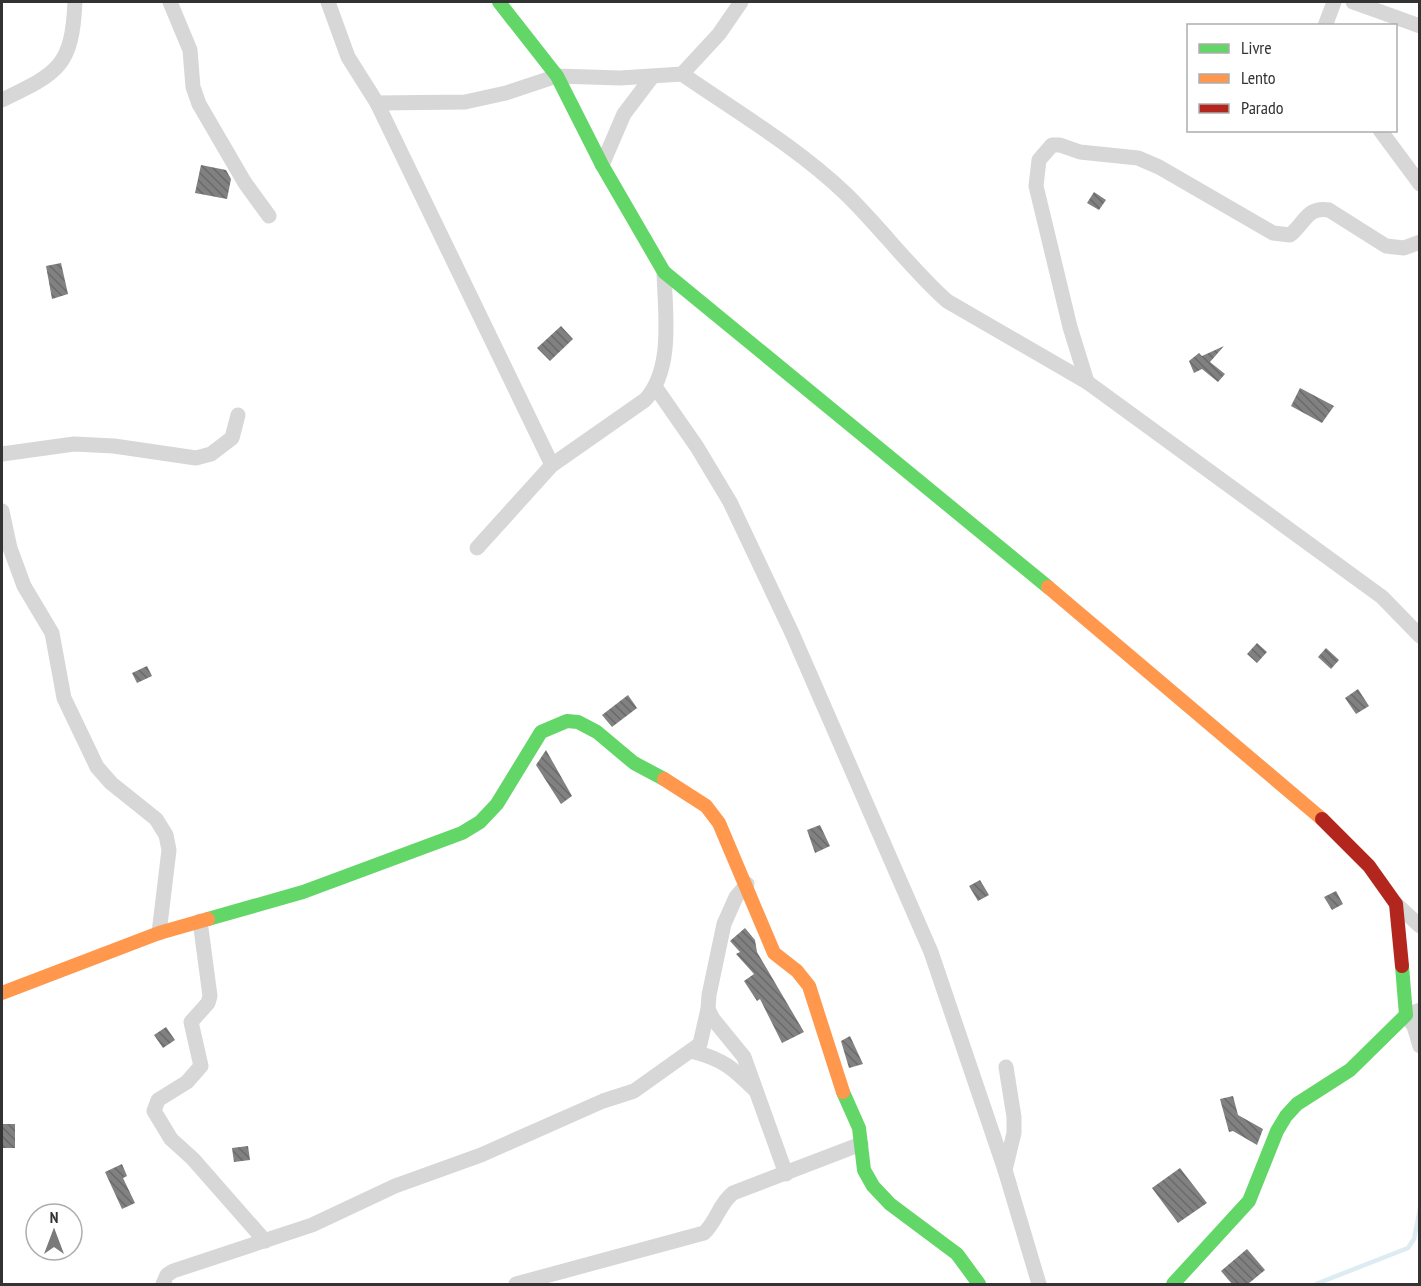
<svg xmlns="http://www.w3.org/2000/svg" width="1421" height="1286" font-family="'PT Sans Narrow',sans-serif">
<defs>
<pattern id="building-back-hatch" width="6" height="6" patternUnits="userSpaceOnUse" patternTransform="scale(1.5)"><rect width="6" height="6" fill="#818181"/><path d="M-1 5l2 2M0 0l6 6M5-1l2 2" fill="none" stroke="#6a6a6a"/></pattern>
</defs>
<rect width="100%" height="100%" fill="#fff"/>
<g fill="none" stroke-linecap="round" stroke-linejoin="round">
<polyline stroke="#ddebf3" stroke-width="4.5" points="1316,1284 1408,1248 1414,1239 1420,1209"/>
</g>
<g fill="url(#building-back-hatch)">
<polygon points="201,165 226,170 231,179 227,199 195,193"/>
<polygon points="1094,192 1106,200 1099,210 1087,203"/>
<polygon points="61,263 68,294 52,299 46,266"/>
<polygon points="561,326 573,339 550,361 537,348"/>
<polygon points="1224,346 1210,362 1225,374 1218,382 1202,369 1194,373 1189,361 1199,353 1202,356"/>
<polygon points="1300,388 1334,406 1322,423 1291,406"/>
<polygon points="1257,643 1267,652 1257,663 1247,654"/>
<polygon points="1326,648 1339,660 1331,669 1318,657"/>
<polygon points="147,666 152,676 137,683 132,673"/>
<polygon points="1358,689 1369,706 1356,714 1345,698"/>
<polygon points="628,695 637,708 612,727 602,715"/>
<polygon points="546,750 572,796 561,804 536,765"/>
<polygon points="820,825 830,846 815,853 807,830"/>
<polygon points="980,880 989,895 978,901 969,886"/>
<polygon points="1336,891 1343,904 1332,910 1324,897"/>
<polygon points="745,928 755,940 757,952 804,1032 782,1043 760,999 757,1001 744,981 754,974 736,954 740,952 730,941"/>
<polygon points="166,1027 175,1040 163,1048 154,1035"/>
<polygon points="850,1036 863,1064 849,1068 841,1041"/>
<polygon points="1233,1096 1238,1115 1263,1129 1257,1145 1233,1131 1229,1132 1220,1099"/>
<rect x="3" y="1124" width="12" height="24"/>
<polygon points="248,1146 250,1160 234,1162 232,1148"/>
<polygon points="122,1164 127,1176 123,1178 135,1203 122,1209 105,1172"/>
<polygon points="1180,1168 1207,1203 1178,1223 1152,1188"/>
<polygon points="1247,1249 1265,1270 1248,1284 1232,1284 1221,1271"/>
</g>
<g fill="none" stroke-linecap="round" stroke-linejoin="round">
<g stroke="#d7d7d7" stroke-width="15">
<polyline points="170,2 190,50 193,87 199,104 245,183 269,216"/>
<polyline points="328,2 348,57 377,103 552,465"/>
<polyline points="1353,2 1420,26"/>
<polyline points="1325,26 1334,2"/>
<path d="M 682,74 C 737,112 798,148 846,194 C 881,228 910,268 947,301 L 1087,382 L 1382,597 L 1420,636"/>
<path d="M 2,100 C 58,73 72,67 75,2"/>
<polyline points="377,103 465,102 506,93 557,76 620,78 682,74 719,34 741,2"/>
<polyline points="1380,130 1420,184"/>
<polyline points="602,165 624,114 652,77"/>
<path d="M 1087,382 L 1070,327 L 1036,186 L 1039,160 L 1052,145 L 1060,145 L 1080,152 L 1138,158 L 1159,167 L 1273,233 L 1290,235 C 1305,223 1307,206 1329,210 L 1386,246 L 1404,248 L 1420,242"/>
<polyline points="656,388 697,447 730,502 792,633 931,952 1005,1170 1039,1284"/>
<polyline points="2,454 74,444 114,446 196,458 211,454 232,438 238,415"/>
<polyline points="2,511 10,548 24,586 52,633 64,698 97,767 111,783 156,819 166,835 169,850 159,933"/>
<path d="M 477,548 L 552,465 L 645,400 C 674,369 665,312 664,272"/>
<polyline points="747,884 736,897 724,924 709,995 708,1009 713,1019 744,1057 786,1174"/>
<polyline points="1396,904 1420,926"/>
<polyline points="200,921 210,996 208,1003 191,1022 201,1066 187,1082 158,1100 154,1111 171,1139 193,1159 265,1241"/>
<polyline points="1420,1010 1406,1015 1414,1026 1420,1046"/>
<path d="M 691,1051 C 723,1059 733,1068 756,1091"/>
<polyline points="1005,1170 1014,1133 1014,1117 1006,1067"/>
<polyline points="163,1284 167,1275 173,1271 312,1225 395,1186 481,1155 603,1101 634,1091 700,1044 708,1009"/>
<path d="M 516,1284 L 704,1233 C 717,1221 719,1204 733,1193 L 861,1144"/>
</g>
<g stroke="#63d668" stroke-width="14">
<polyline points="499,2 557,76 602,165 664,272 1048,587"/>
<polyline points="208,919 303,892 462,833 480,822 497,804 541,732 567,721 578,722 597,732 634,763 664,779"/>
<polyline points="843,1092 859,1128 864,1170 873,1186 890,1204 957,1254 979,1284"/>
<polyline points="1173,1284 1249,1201 1277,1131 1286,1116 1297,1104 1350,1070 1406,1015 1402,966"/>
</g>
<g stroke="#ff974d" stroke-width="14">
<polyline points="1048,587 1322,819"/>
<polyline points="664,779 706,806 719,823 774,953 797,971 809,986 843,1092"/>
<polyline points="2,993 159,933 208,919"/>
</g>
<polyline stroke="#b3261e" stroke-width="14" points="1322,819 1369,866 1396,904 1402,966"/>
</g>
<rect width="1421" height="1286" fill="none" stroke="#333333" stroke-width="6"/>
<rect x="1187" y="24" width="210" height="108" fill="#ffffff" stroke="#adadad" stroke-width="1.5"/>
<rect x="1199" y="44" width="30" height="9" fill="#63d668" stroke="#adadad" stroke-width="1.5"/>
<text x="1241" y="54" font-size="18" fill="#333333">Livre</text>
<rect x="1199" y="74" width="30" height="9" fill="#ff974d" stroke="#adadad" stroke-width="1.5"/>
<text x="1241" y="84" font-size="18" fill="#333333">Lento</text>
<rect x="1199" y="104" width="30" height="9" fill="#b3261e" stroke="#adadad" stroke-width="1.5"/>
<text x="1241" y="114" font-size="18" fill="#333333">Parado</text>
<g transform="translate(54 1232)"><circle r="28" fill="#ffffff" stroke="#adadad" stroke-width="1.5"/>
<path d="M0-4.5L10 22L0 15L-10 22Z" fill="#7a7a7a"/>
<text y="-9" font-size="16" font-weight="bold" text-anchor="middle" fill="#333333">N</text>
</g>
</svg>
